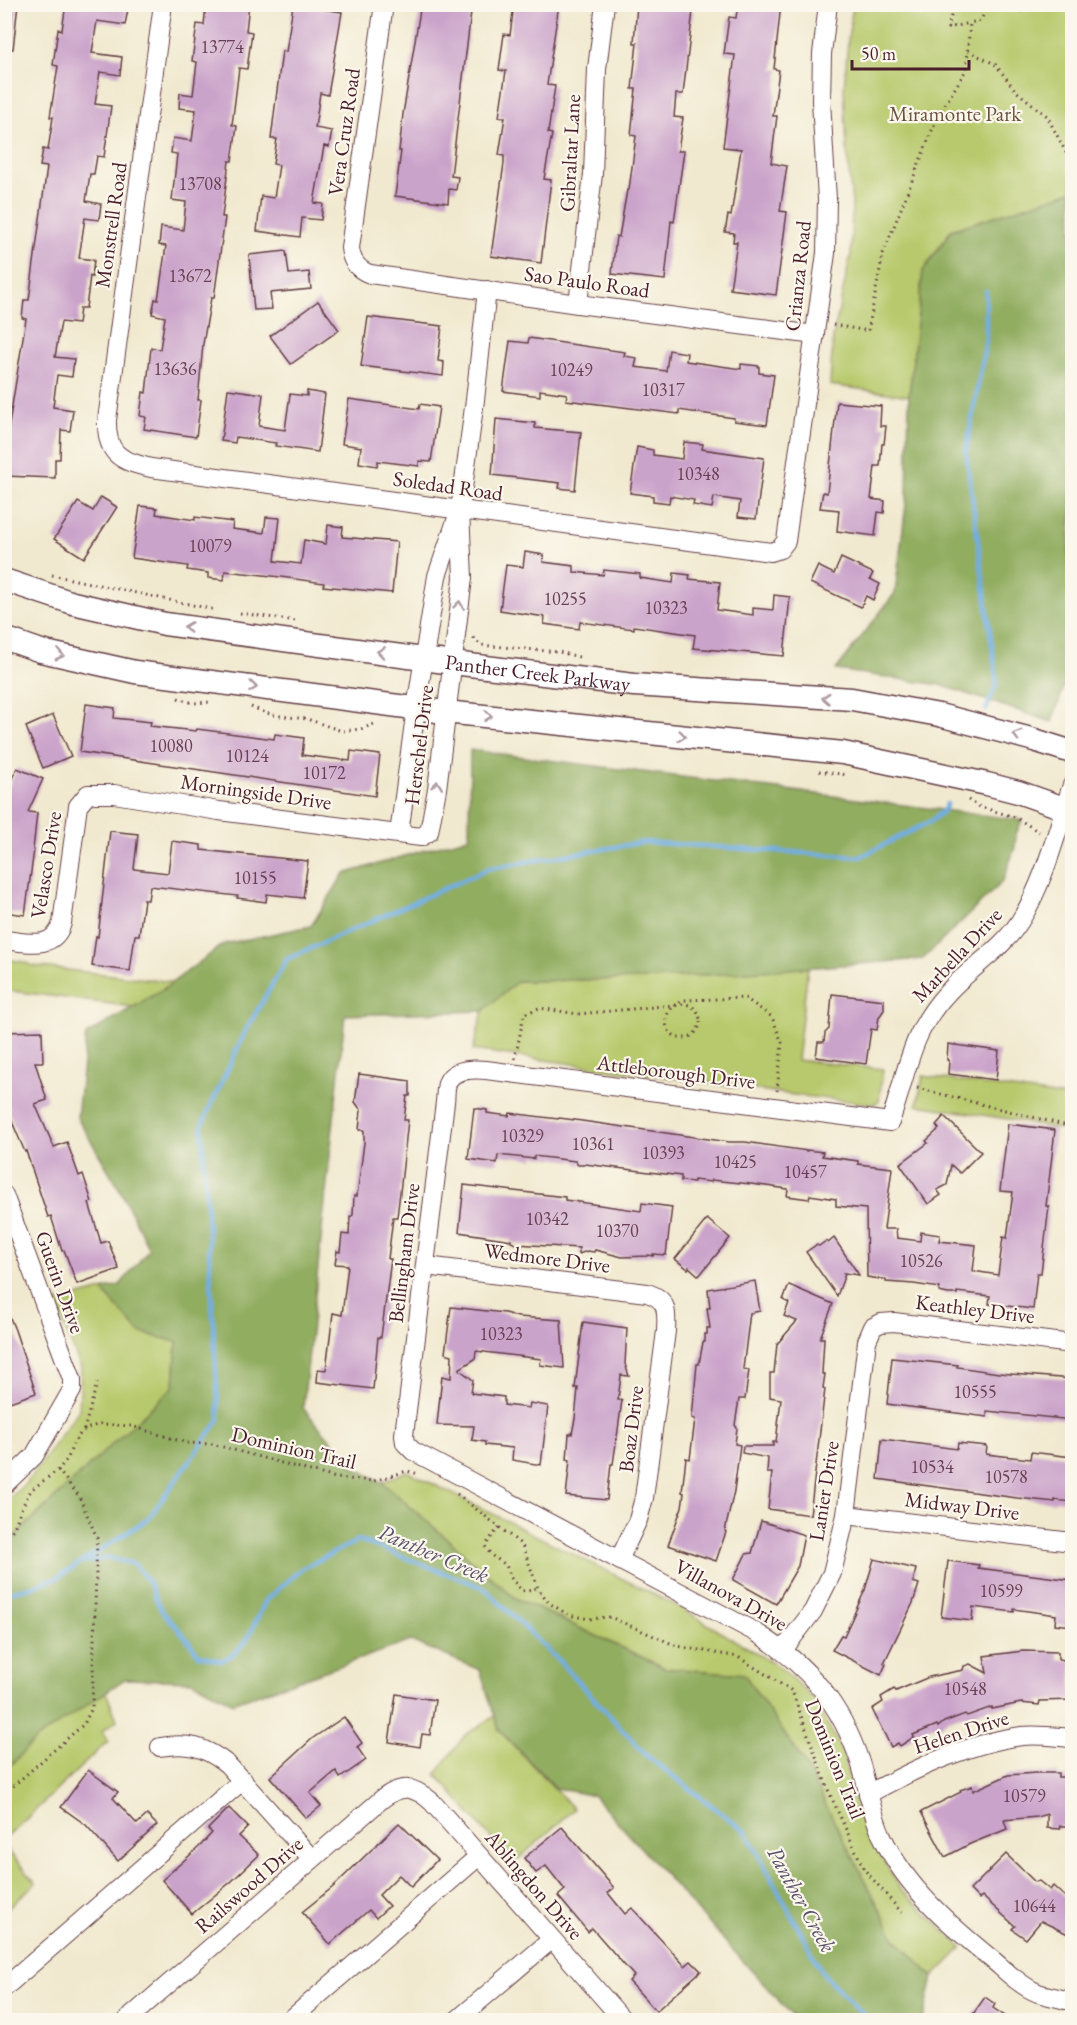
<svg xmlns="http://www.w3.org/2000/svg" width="1077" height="2025" font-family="'EB Garamond',serif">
<rect width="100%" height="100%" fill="#fbf7ec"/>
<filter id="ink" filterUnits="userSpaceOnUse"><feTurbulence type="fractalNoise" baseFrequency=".0167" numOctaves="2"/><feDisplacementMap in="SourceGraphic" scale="12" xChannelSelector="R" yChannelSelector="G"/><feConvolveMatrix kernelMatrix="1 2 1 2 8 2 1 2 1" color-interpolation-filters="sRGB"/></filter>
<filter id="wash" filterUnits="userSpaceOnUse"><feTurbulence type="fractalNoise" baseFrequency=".008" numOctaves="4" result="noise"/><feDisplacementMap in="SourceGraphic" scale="24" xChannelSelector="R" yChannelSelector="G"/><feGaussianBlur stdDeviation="1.35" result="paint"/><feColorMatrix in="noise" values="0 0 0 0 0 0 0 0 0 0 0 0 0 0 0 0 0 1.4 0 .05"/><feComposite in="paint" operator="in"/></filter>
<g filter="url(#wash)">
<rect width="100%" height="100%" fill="#f1e9cf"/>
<g fill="#b7c96c" stroke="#80744c" stroke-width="1.5">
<polygon points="853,5 1072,5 1072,191 951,230 923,271 909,396 830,385 833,337 851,254 852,204 847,151 844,89 848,40"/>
<polygon points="4,959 24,962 33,966 174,982 134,1007 5,990"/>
<polygon points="808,967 797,1060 883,1069 879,1101 874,1104 794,1095 473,1050 483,1011 517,981 653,979"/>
<polygon points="923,1076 1061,1096 1072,1095 1072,1132 1008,1119 917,1105"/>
<polygon points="102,1290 139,1332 177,1342 174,1386 5,1545 5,1502 28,1481 79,1410 81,1368 55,1303"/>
<polygon points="407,1471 681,1608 781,1668 813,1698 843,1752 857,1813 899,1887 962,1948 933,1977 895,1938 803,1761 744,1674 665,1668 515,1598 382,1482"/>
<polygon points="106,1692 117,1720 102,1731 108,1741 5,1839 5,1771 35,1740"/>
<polygon points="495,1716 499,1730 574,1809 513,1864 436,1774 465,1735"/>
<polygon points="4,1846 36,1883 5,1911 4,1911"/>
</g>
<g fill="#91ad60" stroke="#6e6646" stroke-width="1.5">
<polygon points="1072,191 1072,511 1069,551 1072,595 1072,662 1052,722 940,685 836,670 895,593 907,496 909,396 923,271 952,230"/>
<polygon points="470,750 1022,820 1016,834 1015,847 1003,881 923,959 653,979 518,981 483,1011 345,1015 303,1408 355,1468 382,1482 515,1598 665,1668 744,1674 803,1761 895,1938 933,1977 923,2020 796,2020 594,1796 556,1788 499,1730 480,1670 411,1641 233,1703 192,1681 125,1679 35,1740 5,1771 5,1545 174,1386 177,1342 139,1332 102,1290 120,1285 149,1249 120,1190 77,1117 86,1035 162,990 224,944 311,926 344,874 469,837"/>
</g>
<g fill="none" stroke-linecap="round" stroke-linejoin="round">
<g stroke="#71aee3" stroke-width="4.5">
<polyline points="986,291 986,341 966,451 997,683 986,710"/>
<polyline points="82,1562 148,1519 219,1420 202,1125 246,1030 287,959 490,868 645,842 860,857 931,821 944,810 947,804"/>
<polyline points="4,1593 31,1587 57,1578 82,1562 109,1558 134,1564 148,1581 161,1610 183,1634 199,1655 221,1661 234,1654 247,1640 266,1600 301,1569 359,1540 484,1588 560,1662 647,1756 746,1832 824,1975 869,2020"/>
</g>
</g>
<g id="blocks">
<g fill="#caa3ca">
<polygon points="4,4 18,4 13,49 4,49"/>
<polygon points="66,4 104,4 128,9 125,25 97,21 92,53 122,57 120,75 100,72 95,104 111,106 104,157 97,156 94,174 90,174 86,201 101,204 99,220 85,218 79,258 94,260 92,277 90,276 86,308 80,308 78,324 61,322 55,357 74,359 72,377 57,375 53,407 73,410 70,431 61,430 60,459 55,459 55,478 5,476 6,443 26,319 22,318 24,300 29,300 47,167 40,166 43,149 48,150 53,117 50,117 58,66 53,65 58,29 62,30"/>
<polygon points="206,4 249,4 246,31 252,32 247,69 239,68 232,125 237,126 232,161 229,161 222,217 225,217 214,298 211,298 203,344 198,400 201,400 196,437 144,429 146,417 140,416 143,392 146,393 151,348 160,349 165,317 152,314 155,299 158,300 166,246 159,245 161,227 183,230 186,202 172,200 177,154 171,153 173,138 192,141 196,110 179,108 180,93 193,95 197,62 192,61 197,24 204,25"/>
<polygon points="421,4 472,4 451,176 458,177 456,190 449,189 448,203 395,196 401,151 399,151 403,114"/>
<polygon points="514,4 559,4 547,85 555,86 548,133 552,134 544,179 551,180 541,263 491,256 504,163 504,156 499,155 505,117 499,117 506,71 499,70 504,34 510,35"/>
<polygon points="637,4 693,11 683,94 676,94 674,117 683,118 678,151 684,151 674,222 671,221 665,280 612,274 616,236 619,237 627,190 629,190 636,136 631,135 636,89 632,89 637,43 634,43"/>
<polygon points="738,4 781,4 774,69 779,70 773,116 777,116 771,163 787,166 780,211 787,212 776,295 730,289 737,242 733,242 734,233 725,232 728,215 731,216 741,149 723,147 735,55 724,54 729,17 736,18"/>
<polygon points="293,5 342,12 328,95 320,93 315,128 332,131 329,147 324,146 314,203 323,204 321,220 302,218 300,237 257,231 261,196 274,198 279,165 273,164 277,139 271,139 282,51 286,52"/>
<polygon points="286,251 289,274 309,272 311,289 270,293 272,309 254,310 249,255"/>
<polygon points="318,301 339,330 291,364 270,336"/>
<polygon points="368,317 442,326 438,361 444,362 443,376 361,366"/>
<polygon points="529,338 625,352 624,356 637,358 635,367 666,371 669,350 687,353 686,361 741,369 741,364 759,366 759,373 774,375 767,425 734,421 734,418 679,410 679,414 566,400 567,394 540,390 540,396 503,391 510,341 528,343"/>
<polygon points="228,389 263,394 259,426 285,430 290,394 307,396 307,391 325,394 318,452 275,446 276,443 236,437 235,443 221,441"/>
<polygon points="349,399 419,409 420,404 439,407 431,462 419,461 419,466 378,461 377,466 359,463 361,447 342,444"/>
<polygon points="837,402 881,406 880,426 886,426 884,444 882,444 880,466 875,466 871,499 885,501 884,513 878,512 875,536 837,531 839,510 820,508 823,492 827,493"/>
<polygon points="496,419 535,423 535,428 581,432 575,490 559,488 560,483 492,475"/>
<polygon points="684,442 703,444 702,449 764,458 756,519 738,517 740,501 714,497 712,508 693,505 694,500 670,496 669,503 653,501 653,496 630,493 637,447 653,450 653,455 682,459"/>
<polygon points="101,497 117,507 84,558 54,539 78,502 93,511"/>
<polygon points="140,506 157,508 156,514 195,520 195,517 233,522 232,529 264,533 266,517 280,518 275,561 301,564 304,540 326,544 328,525 343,527 342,537 397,542 392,593 323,586 324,583 281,577 225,571 224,580 208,578 208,573 187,570 188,566 132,558"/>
<polygon points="525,552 544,555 543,562 574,566 574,572 603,575 604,570 640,574 640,578 673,583 674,573 690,575 689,579 720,582 717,610 753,615 753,608 773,610 774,595 790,597 784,656 693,648 695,635 634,626 634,629 580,622 579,629 544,624 545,617 500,610 506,565 523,567"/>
<polygon points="841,558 873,573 870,579 880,584 873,600 866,596 861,607 810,583 818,566 834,574"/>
<polygon points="86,704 115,708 114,718 151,722 150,726 196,731 197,729 274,739 275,734 304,738 302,755 350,761 351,751 380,755 375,796 80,752"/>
<polygon points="53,715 71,756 43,768 26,727"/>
<polygon points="17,768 43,779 28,812 37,813 33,850 34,850 25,915 4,912 4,797"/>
<polygon points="110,831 138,834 134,869 168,873 172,841 201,845 201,850 308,861 303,898 267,894 266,902 237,898 238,896 150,886 148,900 144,900 139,935 135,935 130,971 92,966 96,936 98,937"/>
<polygon points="832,994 884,1000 884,1010 879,1017 877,1030 871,1029 866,1064 816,1057 818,1042 824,1042 825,1033 829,1029"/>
<polygon points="42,1031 43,1062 35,1062 47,1100 35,1104 54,1147 67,1142 79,1176 83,1174 92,1202 89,1203 101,1243 108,1241 119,1269 77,1284 64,1250 62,1251 51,1216 48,1217 26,1151 25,1152 13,1124 4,1095 4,1032"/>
<polygon points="948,1044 999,1051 996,1080 948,1074 949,1061 947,1060"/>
<polygon points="359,1074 410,1081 410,1096 407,1096 404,1120 408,1120 401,1184 397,1217 393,1217 388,1259 391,1259 381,1337 378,1337 373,1389 317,1382 318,1369 326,1370 333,1313 342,1315 348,1265 335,1264 337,1251 340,1252 342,1234 349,1235 350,1217 353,1215 354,1196 357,1196 364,1143 364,1130 359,1130 361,1110 355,1102"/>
<polygon points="474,1108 487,1110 487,1113 509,1116 510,1113 558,1119 559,1118 575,1120 729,1142 745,1142 807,1151 807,1150 823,1152 822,1156 858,1161 858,1164 892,1168 884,1229 896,1229 897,1238 920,1241 921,1232 940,1235 939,1241 976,1245 973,1271 998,1275 1003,1237 1007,1238 1013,1192 1000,1191 1008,1124 1055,1130 1046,1206 1049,1206 1041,1273 1037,1273 1033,1309 989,1304 990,1296 957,1292 957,1294 948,1294 939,1292 940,1288 914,1284 886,1282 886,1280 867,1277 866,1209 836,1206 836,1199 810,1195 809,1199 787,1196 788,1189 751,1184 711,1180 711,1182 694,1180 694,1182 681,1181 681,1176 585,1164 583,1165 578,1165 575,1161 534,1156 534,1159 498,1155 497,1163 468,1159"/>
<polygon points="944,1116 981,1152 960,1173 951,1165 947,1185 937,1190 941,1195 928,1204 900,1164 928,1143 926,1141 939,1129 936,1125"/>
<polygon points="464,1185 565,1197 565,1200 641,1211 642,1203 672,1207 666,1255 653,1254 653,1256 648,1255 647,1256 622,1257 595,1250 594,1252 587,1251 579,1254 579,1248 516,1244 511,1242 511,1240 459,1232"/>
<polygon points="707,1219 730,1238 699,1276 689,1267 688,1269 675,1259"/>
<polygon points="834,1238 859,1275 844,1273 845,1274 837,1296 806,1252 816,1245 819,1246 826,1241 828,1243"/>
<polygon points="755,1281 760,1311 750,1313 743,1369 749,1370 745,1399 739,1399 735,1425 737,1428 735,1444 740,1445 734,1491 725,1531 726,1532 716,1561 668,1545 682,1507 684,1493 682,1492 686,1458 690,1459 695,1419 692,1418 697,1364 699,1364 703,1342 705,1342 705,1334 707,1334 707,1328 710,1328 707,1308 710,1308 708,1289"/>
<polygon points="789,1285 833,1304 820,1338 824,1338 822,1374 825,1374 823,1388 825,1389 810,1515 768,1509 772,1473 767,1473 768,1458 742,1453 743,1446 773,1446 773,1442 776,1442 781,1399 770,1397 770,1373 774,1373 777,1344 797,1321 784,1316 789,1303 783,1300"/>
<polygon points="451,1307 505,1313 518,1317 561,1320 564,1368 540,1365 541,1359 476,1351 475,1359 459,1369 473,1380 471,1393 504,1397 504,1405 529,1408 530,1403 548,1406 541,1465 512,1460 513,1448 485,1445 485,1442 472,1440 474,1426 437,1425 442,1376 451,1378 452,1355 445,1353"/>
<polygon points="4,1308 6,1308 15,1330 36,1393 4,1404"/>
<polygon points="583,1322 627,1328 625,1364 629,1376 621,1375 618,1400 622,1400 618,1430 613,1464 611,1464 607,1500 566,1496 570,1460 567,1459 569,1434 572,1434 575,1419 578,1388 575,1388"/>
<polygon points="892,1358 958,1365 957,1367 999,1373 1072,1379 1072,1420 987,1411 987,1417 887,1404"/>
<polygon points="882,1439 957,1449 958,1443 987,1446 986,1454 1030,1459 1031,1452 1072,1457 1072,1502 1055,1500 1055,1502 1017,1498 878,1479"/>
<polygon points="761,1521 804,1535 798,1566 776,1604 733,1580 746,1554 752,1553"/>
<polygon points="874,1559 916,1569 913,1582 919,1584 913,1603 884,1663 886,1664 881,1675 832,1650 841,1635 844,1636 865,1590"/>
<polygon points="948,1561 979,1565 978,1568 1072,1580 1072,1626 1055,1624 1056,1615 1014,1609 1014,1612 973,1607 972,1621 941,1617"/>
<polygon points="1023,1651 1058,1652 1058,1659 1072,1661 1072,1700 1040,1701 1039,1705 1021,1703 992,1709 992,1707 967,1716 965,1714 944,1722 938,1727 937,1725 913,1735 914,1737 900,1746 898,1743 891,1747 872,1709 883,1702 881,1697 894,1689 896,1691 929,1677 963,1670 964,1666 970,1664 987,1673 984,1656"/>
<polygon points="396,1694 435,1700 430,1735 422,1734 420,1747 389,1742"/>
<polygon points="344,1717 362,1743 357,1747 366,1760 340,1778 336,1771 310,1793 321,1806 306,1818 270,1777 313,1738"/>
<polygon points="88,1770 118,1792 113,1798 137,1824 147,1815 157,1825 118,1861 86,1825 61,1807"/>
<polygon points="1036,1773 1058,1773 1058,1777 1072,1777 1072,1826 1060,1826 1059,1829 1047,1828 1047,1814 1037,1817 1004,1820 1007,1829 970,1844 945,1857 921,1812 961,1792 960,1790 972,1786 973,1791 1008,1775"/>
<polygon points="229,1808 248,1827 239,1836 259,1855 232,1881 192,1914 162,1880 199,1847 212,1833 208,1829"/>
<polygon points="399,1823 437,1860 411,1887 399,1875 379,1895 389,1906 376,1918 369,1910 330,1944 302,1912 333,1887"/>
<polygon points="562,1827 614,1888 608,1893 625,1914 632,1908 685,1966 691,1961 701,1971 656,2011 629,1981 634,1976 592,1928 588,1932 558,1896 565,1890 546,1866 536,1873 524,1858"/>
<polygon points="1006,1854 1035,1882 1039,1881 1050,1890 1053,1886 1072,1903 1072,1936 1041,1921 1026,1939 1012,1929 1015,1926 982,1896 979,1899 970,1890"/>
<polygon points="985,1997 995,2004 993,2008 1011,2020 969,2020"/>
</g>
</g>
</g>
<g filter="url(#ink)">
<use href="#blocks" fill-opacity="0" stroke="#633d44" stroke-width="1.5"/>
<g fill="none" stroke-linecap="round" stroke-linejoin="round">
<defs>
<g id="minor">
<path d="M 163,4 L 107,420 C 106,454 120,461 151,468 L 771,552 L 780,549 L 786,541 L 826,253 L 827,199 L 821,101 L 822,54 L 828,4"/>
<path d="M 384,4 L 350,248 C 351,261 358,270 370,274 L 578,304 L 815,335"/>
<polyline points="578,304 593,174 597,69 605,4"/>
<polyline points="399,834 416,708 437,576 456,521"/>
<path d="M 4,940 C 26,942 54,951 62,923 L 78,806 L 88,794 L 114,794 L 219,811 L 421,837 L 429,832 L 437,789 L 463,578 L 460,510 L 475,400 L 487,290"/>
<polyline points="4,1195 72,1379 72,1390 34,1456 4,1485"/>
<path d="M 426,1266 L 647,1293 C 668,1299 667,1312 666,1331 L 644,1498 L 638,1520 L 619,1560"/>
<polyline points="846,1515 1072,1542"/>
<polyline points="783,1650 813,1611 832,1573 846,1515 867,1341 873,1327 881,1323 894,1322 1072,1344"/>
<path d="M 160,1747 C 189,1742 205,1747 227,1764 L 312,1859"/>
<path d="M 868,1794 C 915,1769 968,1743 1022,1736 C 1038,1734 1057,1737 1072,1738"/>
<polyline points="4,1988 243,1780"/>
<path d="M 1065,2000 C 1056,1997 1047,1996 1038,1993 C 1022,1987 1007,1972 994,1961 C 951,1926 906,1888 882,1836 C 871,1812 868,1787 860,1762 C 841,1704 808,1665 757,1633 L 413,1451 L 405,1443 L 404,1435 L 445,1102 C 446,1095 445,1087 448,1081 C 454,1069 474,1069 486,1070 L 890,1122 C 908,1072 909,1033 949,991 C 972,966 1001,951 1020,921 C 1044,884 1058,828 1072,785"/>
<path d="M 127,2020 L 382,1799 C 402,1784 414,1786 432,1802 L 623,2020"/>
<polyline points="290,2020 479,1856"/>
<polyline points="457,2020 551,1940"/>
</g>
<g id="major">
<path id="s1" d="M 4,580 L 73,603 L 165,624 L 453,663 L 634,685 L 852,699 L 939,715 L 1031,739 L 1072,752"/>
<polyline points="4,638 41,651 135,672 445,712 843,753 987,784 1018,792 1072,811"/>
</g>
</defs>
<use href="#minor" stroke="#633d44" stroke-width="20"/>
<use href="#major" stroke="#633d44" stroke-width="25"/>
<g stroke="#633d44" stroke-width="3" stroke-dasharray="1.5 4.5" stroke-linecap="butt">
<polyline points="954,4 948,28 970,23"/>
<polyline points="1010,4 1021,11 1033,4"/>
<polyline points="968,51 995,64 1016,91 1047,116 1072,164"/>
<polyline points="833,325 868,331 883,254 937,118 966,70 970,23 981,20 986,9 994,4"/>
<polyline points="52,575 216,610"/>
<polyline points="240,613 296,621"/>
<polyline points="473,638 481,645 559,652 583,658"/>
<polyline points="178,698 193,703 212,702"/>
<polyline points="251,707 272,715 307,719 342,731 361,729 377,723"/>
<polyline points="819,771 848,775"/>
<polyline points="968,800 980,807 1015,817 1039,832"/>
<circle cx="683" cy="1021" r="17"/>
<polyline points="515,1059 524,1014 539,1008 578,1014 675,1005 684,1000 745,998 772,1017 782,1043 777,1091"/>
<polyline points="917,1088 1072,1127"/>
<polyline points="84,1430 97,1383"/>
<polyline points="457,1494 522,1545 538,1588 549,1603 569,1615 589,1619 610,1617 677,1646 738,1657 792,1691 829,1792 864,1869 902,1913"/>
<polyline points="499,1527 485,1546 491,1555 506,1565 511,1578 522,1591 538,1588"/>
<polyline points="4,1540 14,1528 21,1509 31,1490 58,1470 68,1458 73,1444 80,1434 84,1430 99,1424 131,1426 187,1443 212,1444 336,1478 374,1481 407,1471 419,1474"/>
<polyline points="4,1794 84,1724 92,1708 97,1538 79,1496 58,1470"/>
</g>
<use href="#minor" stroke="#fff" stroke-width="18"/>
<use href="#major" stroke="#fff" stroke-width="22"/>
</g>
<defs><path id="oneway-chevron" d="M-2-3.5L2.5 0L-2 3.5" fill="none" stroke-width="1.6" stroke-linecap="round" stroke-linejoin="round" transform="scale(1.5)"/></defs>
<g stroke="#ae9aa0">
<use href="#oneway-chevron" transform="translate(459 605) rotate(-83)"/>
<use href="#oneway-chevron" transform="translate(188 627) rotate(-172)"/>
<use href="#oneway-chevron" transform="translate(381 652) rotate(-172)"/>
<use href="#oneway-chevron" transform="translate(60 655) rotate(13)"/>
<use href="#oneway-chevron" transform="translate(253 687) rotate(7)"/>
<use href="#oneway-chevron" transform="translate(826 698) rotate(-176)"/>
<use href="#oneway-chevron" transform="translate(488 716) rotate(6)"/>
<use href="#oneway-chevron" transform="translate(1017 735) rotate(-164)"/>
<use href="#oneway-chevron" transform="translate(682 736) rotate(6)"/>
<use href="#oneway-chevron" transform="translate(437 785) rotate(-83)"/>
</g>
</g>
<g text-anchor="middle" stroke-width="4.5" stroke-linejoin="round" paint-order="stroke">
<g font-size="18" fill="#6a4053">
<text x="222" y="53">13774</text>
<text x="200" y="190">13708</text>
<text x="190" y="282">13672</text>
<text x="175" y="375">13636</text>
<text x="571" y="376">10249</text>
<text x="663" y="396">10317</text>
<text x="698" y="480">10348</text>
<text x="210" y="552">10079</text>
<text x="565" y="605">10255</text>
<text x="666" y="614">10323</text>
<text x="171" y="752">10080</text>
<text x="247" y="762">10124</text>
<text x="324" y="779">10172</text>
<text x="255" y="884">10155</text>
<text x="522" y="1142">10329</text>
<text x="593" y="1150">10361</text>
<text x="663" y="1159">10393</text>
<text x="735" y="1168">10425</text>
<text x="805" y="1178">10457</text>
<text x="547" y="1225">10342</text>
<text x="617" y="1237">10370</text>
<text x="921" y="1267">10526</text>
<text x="501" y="1340">10323</text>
<text x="975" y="1398">10555</text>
<text x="932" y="1473">10534</text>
<text x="1006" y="1483">10578</text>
<text x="1001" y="1597">10599</text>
<text x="965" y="1695">10548</text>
<text x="1024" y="1802">10579</text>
<text x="1034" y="1912">10644</text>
</g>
<g font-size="21" fill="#6b523e" stroke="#fbf7ec">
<text x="955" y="121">Miramonte Park</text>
</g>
<g font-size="21" fill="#4a1f2b" stroke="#fbf7ec">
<text transform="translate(344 132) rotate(-82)" y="7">Vera Cruz Road</text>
<text transform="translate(570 153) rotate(-87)" y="7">Gibraltar Lane</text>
<text transform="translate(111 225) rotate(-82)" y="7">Monstrell Road</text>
<text transform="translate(798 276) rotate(-84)" y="7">Crianza Road</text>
<text transform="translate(587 282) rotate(8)" y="7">Sao Paulo Road</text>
<text transform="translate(448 486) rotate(8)" y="7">Soledad Road</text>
<text dy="7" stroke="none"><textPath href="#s1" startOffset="543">Panther Creek Parkway</textPath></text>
<text transform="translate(419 745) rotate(-83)" y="7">Herschel Drive</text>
<text transform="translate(256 792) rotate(8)" y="7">Morningside Drive</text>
<text transform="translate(46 865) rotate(-81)" y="7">Velasco Drive</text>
<text transform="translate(957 955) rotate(-47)" y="7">Marbella Drive</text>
<text transform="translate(676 1072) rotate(7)" y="7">Attleborough Drive</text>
<text transform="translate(404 1253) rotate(-83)" y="7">Bellingham Drive</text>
<text transform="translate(547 1258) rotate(7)" y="7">Wedmore Drive</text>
<text transform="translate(60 1282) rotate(70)" y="7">Guerin Drive</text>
<text transform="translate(975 1309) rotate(7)" y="7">Keathley Drive</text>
<text transform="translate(631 1429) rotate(-83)" y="7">Boaz Drive</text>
<text transform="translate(294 1448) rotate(13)" y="7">Dominion Trail</text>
<text transform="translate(824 1491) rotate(-81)" y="7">Lanier Drive</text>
<text transform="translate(962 1506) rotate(7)" y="7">Midway Drive</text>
<text transform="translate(731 1595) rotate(29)" y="7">Villanova Drive</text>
<text transform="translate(961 1732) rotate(-18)" y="7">Helen Drive</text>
<text transform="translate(835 1759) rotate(68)" y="7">Dominion Trail</text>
<text transform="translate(249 1885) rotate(-41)" y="7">Railswood Drive</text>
<text transform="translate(534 1885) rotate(49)" y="7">Ablingdon Drive</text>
</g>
<g font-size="22" font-style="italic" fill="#58516b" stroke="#fbf7ec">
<text transform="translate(434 1553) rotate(23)" y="8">Panther Creek</text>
<text transform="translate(802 1899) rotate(61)" y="8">Panther Creek</text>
</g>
</g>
<rect width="1077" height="2025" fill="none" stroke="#fbf7ec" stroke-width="24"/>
<path d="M852 60v9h117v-9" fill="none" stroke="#4a1f2b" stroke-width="3"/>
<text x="861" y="60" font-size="18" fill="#4a1f2b" stroke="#fbf7ec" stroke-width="4.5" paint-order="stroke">50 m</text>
</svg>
